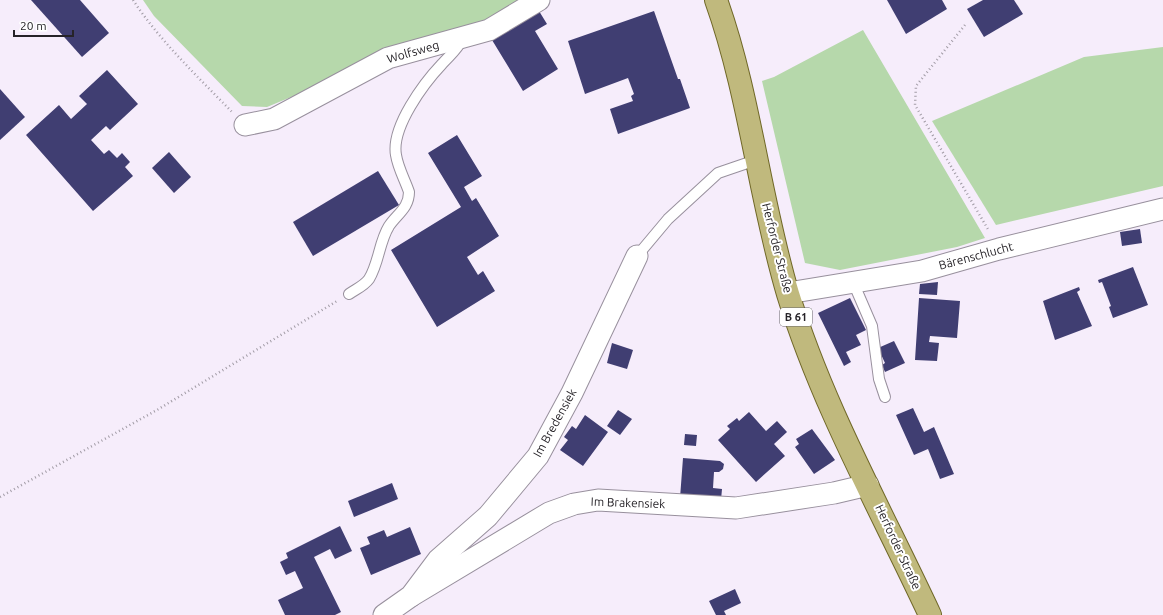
<svg xmlns="http://www.w3.org/2000/svg" width="1163" height="615" font-family="Ubuntu,sans-serif">
<rect width="100%" height="100%" fill="#f6edfb"/>
<g fill="#b6d8ab">
<polygon points="143,0 526,0 486,24 384,51 296,95 267,107 242,106 154,16"/>
<polygon points="863,30 985,238 957,247 840,270 805,263 762,81 774,77"/>
<polygon points="1163,47 1163,186 996,225 932,121 1084,57"/>
</g>
<g fill="#403e72">
<polygon points="31,0 80,0 109,33 82,57"/>
<polygon points="887,0 942,0 947,9 906,34"/>
<polygon points="983,0 1014,0 1023,14 984,37 967,9"/>
<polygon points="539,11 547,24 535,31 558,69 523,91 492,40"/>
<polygon points="654,11 678,79 680,79 690,108 618,134 610,109 633,101 631,96 634,94 628,78 585,94 568,41"/>
<polygon points="107,70 138,104 110,130 106,126 91,140 104,154 109,150 117,158 122,153 130,162 125,167 133,176 93,211 26,135 59,105 71,119 87,104 79,96"/>
<polygon points="0,89 25,117 0,140"/>
<polygon points="457,135 482,176 464,187 472,201 476,198 499,236 467,257 478,275 483,271 495,291 437,327 391,250 461,207 428,153"/>
<polygon points="169,152 191,177 174,193 152,168"/>
<polygon points="378,171 399,205 313,256 293,222"/>
<polygon points="1140,229 1142,243 1122,246 1120,232"/>
<polygon points="1133,267 1148,305 1113,318 1109,307 1111,306 1102,282 1099,283 1098,280"/>
<polygon points="938,282 937,295 919,294 920,284"/>
<polygon points="1079,287 1080,290 1077,292 1092,326 1055,340 1043,301"/>
<polygon points="850,298 866,330 856,335 861,345 846,352 851,362 844,366 818,313"/>
<polygon points="919,298 960,301 957,338 930,336 929,342 939,343 937,361 915,360"/>
<polygon points="894,341 905,363 885,372 882,365 885,363 878,348"/>
<polygon points="612,343 633,350 627,369 607,363"/>
<polygon points="913,408 924,432 934,427 954,474 940,479 928,449 914,455 896,415"/>
<polygon points="618,410 632,419 620,435 607,426"/>
<polygon points="749,412 766,431 777,421 787,432 774,444 785,456 756,482 718,440 730,429 727,426 737,418 739,421"/>
<polygon points="585,415 608,432 583,466 560,450 568,440 564,437 572,426 576,429"/>
<polygon points="812,429 835,460 814,474 795,447 799,444 796,439"/>
<polygon points="685,434 697,435 696,446 684,445"/>
<polygon points="683,458 720,461 724,464 723,469 719,472 714,472 713,488 722,489 721,500 680,498"/>
<polygon points="392,483 398,499 354,517 348,501"/>
<polygon points="340,526 352,551 335,559 330,549 314,557 341,612 335,615 285,615 278,600 303,588 295,571 286,575 280,562 288,558 286,553"/>
<polygon points="410,527 421,554 371,575 360,548 370,544 367,537 384,530 387,537"/>
<polygon points="735,589 741,603 724,611 726,615 716,615 709,601"/>
</g>
<g fill="none" stroke-linecap="round" stroke-linejoin="round">
<defs>
<g id="service">
<polyline points="637,256 668,219 718,173 756,160"/>
<polyline points="853,282 872,326 879,379 885,397"/>
<path d="M 349,294 C 356,289 364,286 369,279 C 379,263 379,242 389,226 C 397,214 409,208 409,192 C 405,180 398,168 396,155 C 391,127 424,83 442,64 C 451,54 457,50 463,38"/>
</g>
<g id="minor">
<polyline points="245,125 274,119 388,58 489,30 539,0"/>
<polyline points="788,293 922,271 999,249 1163,209"/>
<polyline points="411,596 549,513 574,504 598,500 736,508 834,493 868,485"/>
<polyline points="384,615 411,596 438,560 488,516 538,456 572,393 637,256"/>
</g>
<path id="primary" d="M 716,0 C 750,95 759,197 788,294 C 822,405 881,510 930,615"/>
</defs>
<use href="#service" stroke="#98909d" stroke-width="12"/>
<use href="#minor" stroke="#98909d" stroke-width="23"/>
<use href="#primary" stroke="#6f6727" stroke-width="24"/>
<g stroke="#a29ca6" stroke-width="2.5" stroke-dasharray="1 3" stroke-linecap="butt">
<path d="M 133,0 C 160,41 198,77 232,112"/>
<polyline points="965,25 916,86 915,105 989,231"/>
<polyline points="0,497 157,410 337,301"/>
</g>
<use href="#service" stroke="#fff" stroke-width="10"/>
<use href="#minor" stroke="#fff" stroke-width="21"/>
<use href="#primary" stroke="#c0b97d" stroke-width="22"/>
</g>
<g text-anchor="middle" stroke-width="4" stroke-linejoin="round" paint-order="stroke">
<rect fill="#fff" stroke="#676568" stroke-width="1" x="780" y="308" width="32" height="18" rx="3"/>
<g font-size="11" font-weight="bold" fill="#262328">
<text x="796" y="321">B 61</text>
</g>
<g font-size="12" fill="#262328" stroke="#fff">
<text transform="translate(413 52) rotate(-16)" y="4">Wolfsweg</text>
<text transform="translate(777 248) rotate(76)" y="4">Herforder Straße</text>
<text transform="translate(976 256) rotate(-15)" y="4">Bärenschlucht</text>
<text transform="translate(555 423) rotate(-61)" y="4">Im Bredensiek</text>
<text transform="translate(628 503) rotate(2)" y="4">Im Brakensiek</text>
<text transform="translate(898 547) rotate(65)" y="4">Herforder Straße</text>
</g>
</g>
<path d="M14 30v6h59v-6" fill="none" stroke="#262328" stroke-width="2"/>
<text x="20" y="30" font-size="12" fill="#262328" stroke="#ffffff" stroke-width="3" paint-order="stroke">20 m</text>
</svg>
